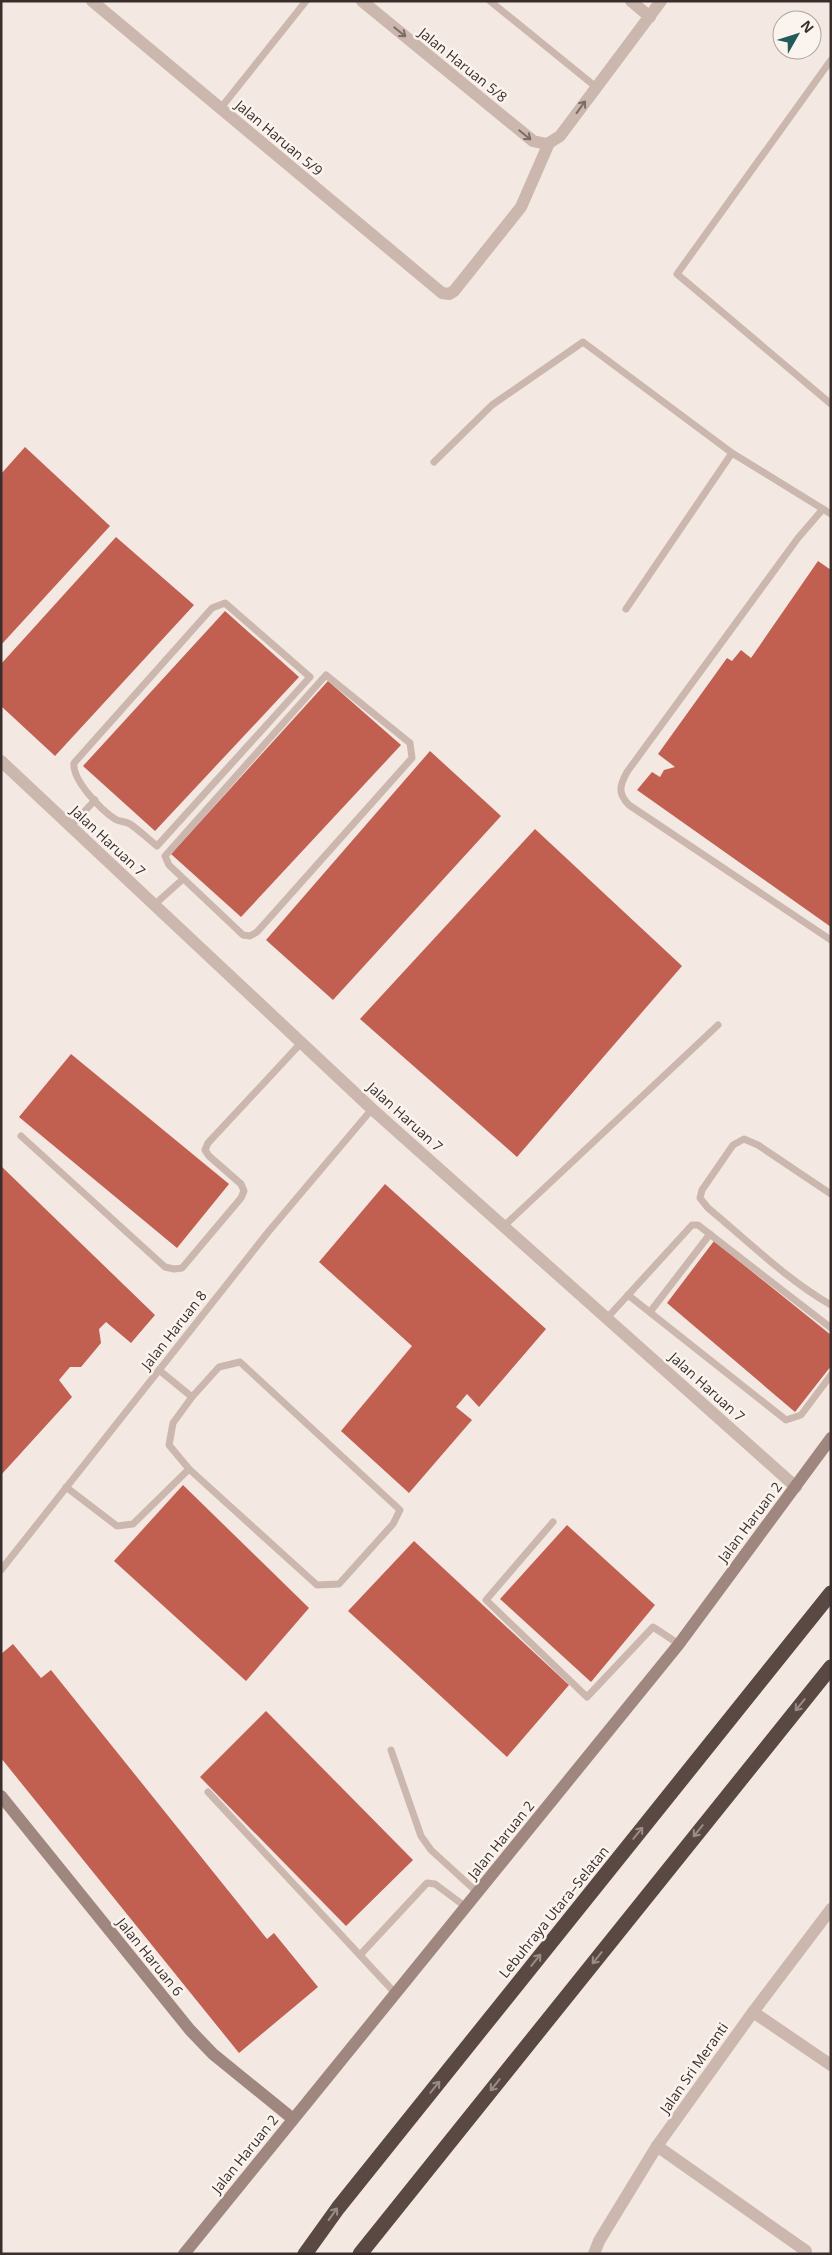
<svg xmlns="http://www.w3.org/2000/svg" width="832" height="2255" font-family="'Open Sans',sans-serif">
<rect width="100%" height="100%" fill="#f3e9e2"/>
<g fill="#c15f51">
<polygon points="25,447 110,526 1,645 1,474"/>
<polygon points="116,537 194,605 55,756 1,706 1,664"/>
<polygon points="818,561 831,570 831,927 637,790 652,772 660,777 664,770 675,767 658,754 727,658 732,661 741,650 751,658"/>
<polygon points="225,611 299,677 155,831 83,766"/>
<polygon points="328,681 401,745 241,917 171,854"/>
<polygon points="430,751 501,816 333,1000 266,940"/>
<polygon points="535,829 682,966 517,1157 360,1019"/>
<polygon points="71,1054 229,1184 177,1248 19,1117"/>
<polygon points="1,1166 155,1315 131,1343 106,1322 99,1329 101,1343 81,1367 70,1367 59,1380 72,1397 1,1475"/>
<polygon points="385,1184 546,1329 479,1407 467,1394 456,1407 472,1420 409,1493 341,1431 412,1346 319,1262"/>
<polygon points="714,1241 831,1335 831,1366 795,1412 667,1303"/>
<polygon points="183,1485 309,1608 246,1681 114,1561"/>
<polygon points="567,1525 655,1605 591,1682 500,1599"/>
<polygon points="414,1541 569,1685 507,1757 348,1611"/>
<polygon points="13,1644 41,1678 51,1670 267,1939 274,1933 318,1987 239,2053 1,1758 1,1654"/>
<polygon points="266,1711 413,1860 346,1926 200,1777"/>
</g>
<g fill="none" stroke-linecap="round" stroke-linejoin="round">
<g stroke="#cbb7ad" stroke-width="7">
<polyline points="490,1 596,87"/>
<polyline points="831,60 677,274 831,404"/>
<polyline points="220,109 306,1"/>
<polyline points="732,453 823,509"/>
<polyline points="434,462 492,405 583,342 732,453 626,609"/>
<path d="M 831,514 L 823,509 L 798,538 L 627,772 C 620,785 617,793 629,805 L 831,940"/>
<path d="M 225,603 L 310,677 L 157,846 C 148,839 139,830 130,824 C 125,821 119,822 115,819 C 101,810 72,780 74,763 L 212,608 Z"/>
<polygon points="326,675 410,743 412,758 257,932 250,936 243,935 169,865 165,856"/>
<polyline points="71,826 95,800"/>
<polyline points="154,905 183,879"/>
<polyline points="21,1136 165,1267 174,1269 182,1268 241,1198 244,1191 241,1184 209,1156 205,1150 208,1143 301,1043"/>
<path d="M 831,1194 L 758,1145 L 744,1139 L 733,1145 L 702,1190 L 700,1198 L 708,1208 C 748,1241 786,1279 831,1305"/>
<polyline points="505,1225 718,1025"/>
<polyline points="628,1295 786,1420 801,1415 831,1375"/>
<polyline points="650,1312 710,1234"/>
<polyline points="607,1318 692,1225 698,1225 831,1328"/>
<polyline points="189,1469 169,1445 173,1423 192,1397"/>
<polyline points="66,1487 117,1526 133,1524 189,1469 317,1585 339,1584 393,1524 400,1510 240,1362 219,1367 192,1397 159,1370"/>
<polyline points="553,1522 486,1600 587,1697 653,1627 679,1644"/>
<polyline points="1,1570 269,1231 372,1109"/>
<polyline points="391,1750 421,1836 431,1850 478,1893"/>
<polyline points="208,1792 396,1994"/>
<polyline points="360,1955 427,1883 435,1884 466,1907"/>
</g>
<g stroke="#cbb7ad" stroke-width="12">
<polyline points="92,1 442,293 449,294 454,291 521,207 549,143 560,136 661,1"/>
<polyline points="362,1 533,141 546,144 549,143"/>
<polyline points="631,1 650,17"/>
<polyline points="1,761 372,1109 796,1487"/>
<polyline points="753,2012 831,2065"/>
<polyline points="657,2146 806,2251"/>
<polyline points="594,2254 599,2241 657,2146 753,2012 831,1909"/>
</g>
<g stroke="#9f877f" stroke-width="12">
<polyline points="1,1796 190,2030 213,2054 293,2119"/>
<polyline points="184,2254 679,1644 831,1438"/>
</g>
<g stroke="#5a4843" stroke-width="15">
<polyline points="305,2254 338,2208 831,1593"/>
<polyline points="360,2254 831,1667"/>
</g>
</g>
<defs><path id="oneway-shaft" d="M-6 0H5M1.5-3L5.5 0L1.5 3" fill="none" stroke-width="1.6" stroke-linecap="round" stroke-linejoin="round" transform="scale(1.25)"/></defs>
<g stroke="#7b6c66">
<use href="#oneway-shaft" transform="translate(400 32) rotate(39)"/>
<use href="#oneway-shaft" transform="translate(581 107) rotate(-54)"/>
<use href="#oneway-shaft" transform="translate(525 135) rotate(39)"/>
</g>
<g stroke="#9a8c87">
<use href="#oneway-shaft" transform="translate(800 1705) rotate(129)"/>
<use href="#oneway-shaft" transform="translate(698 1831) rotate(129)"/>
<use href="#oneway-shaft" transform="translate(638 1833) rotate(-51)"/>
<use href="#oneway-shaft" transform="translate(597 1958) rotate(129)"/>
<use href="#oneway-shaft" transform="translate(536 1960) rotate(-51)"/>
<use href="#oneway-shaft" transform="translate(495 2085) rotate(129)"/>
<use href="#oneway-shaft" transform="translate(435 2087) rotate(-51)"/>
<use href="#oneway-shaft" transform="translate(333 2214) rotate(-54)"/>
</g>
<g text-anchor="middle" stroke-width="5" stroke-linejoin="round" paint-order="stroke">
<g font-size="14" fill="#3a2e2c" stroke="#faf3ee">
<text transform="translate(463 65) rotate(39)" y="5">Jalan Haruan 5/8</text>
<text transform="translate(279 138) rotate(40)" y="5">Jalan Haruan 5/9</text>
<text transform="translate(108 841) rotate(43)" y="5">Jalan Haruan 7</text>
<text transform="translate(405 1117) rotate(42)" y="5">Jalan Haruan 7</text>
<text transform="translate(174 1330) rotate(-52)" y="5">Jalan Haruan 8</text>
<text transform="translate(707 1387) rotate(42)" y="5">Jalan Haruan 7</text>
<text transform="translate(750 1522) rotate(-53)" y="5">Jalan Haruan 2</text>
<text transform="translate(501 1840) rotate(-51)" y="5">Jalan Haruan 2</text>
<text transform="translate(554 1912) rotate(-51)" y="5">Lebuhraya Utara–Selatan</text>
<text transform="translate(150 1957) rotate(51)" y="5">Jalan Haruan 6</text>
<text transform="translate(694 2068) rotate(-55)" y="5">Jalan Sri Meranti</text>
<text transform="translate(245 2154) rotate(-51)" y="5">Jalan Haruan 2</text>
</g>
</g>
<rect width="832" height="2255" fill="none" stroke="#3a2e2c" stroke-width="5"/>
<g transform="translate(797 35) rotate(51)"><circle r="24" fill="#faf3ee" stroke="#ada4a0"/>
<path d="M0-4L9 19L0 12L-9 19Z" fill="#225a57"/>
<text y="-8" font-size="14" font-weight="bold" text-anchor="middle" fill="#3a2e2c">N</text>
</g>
</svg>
